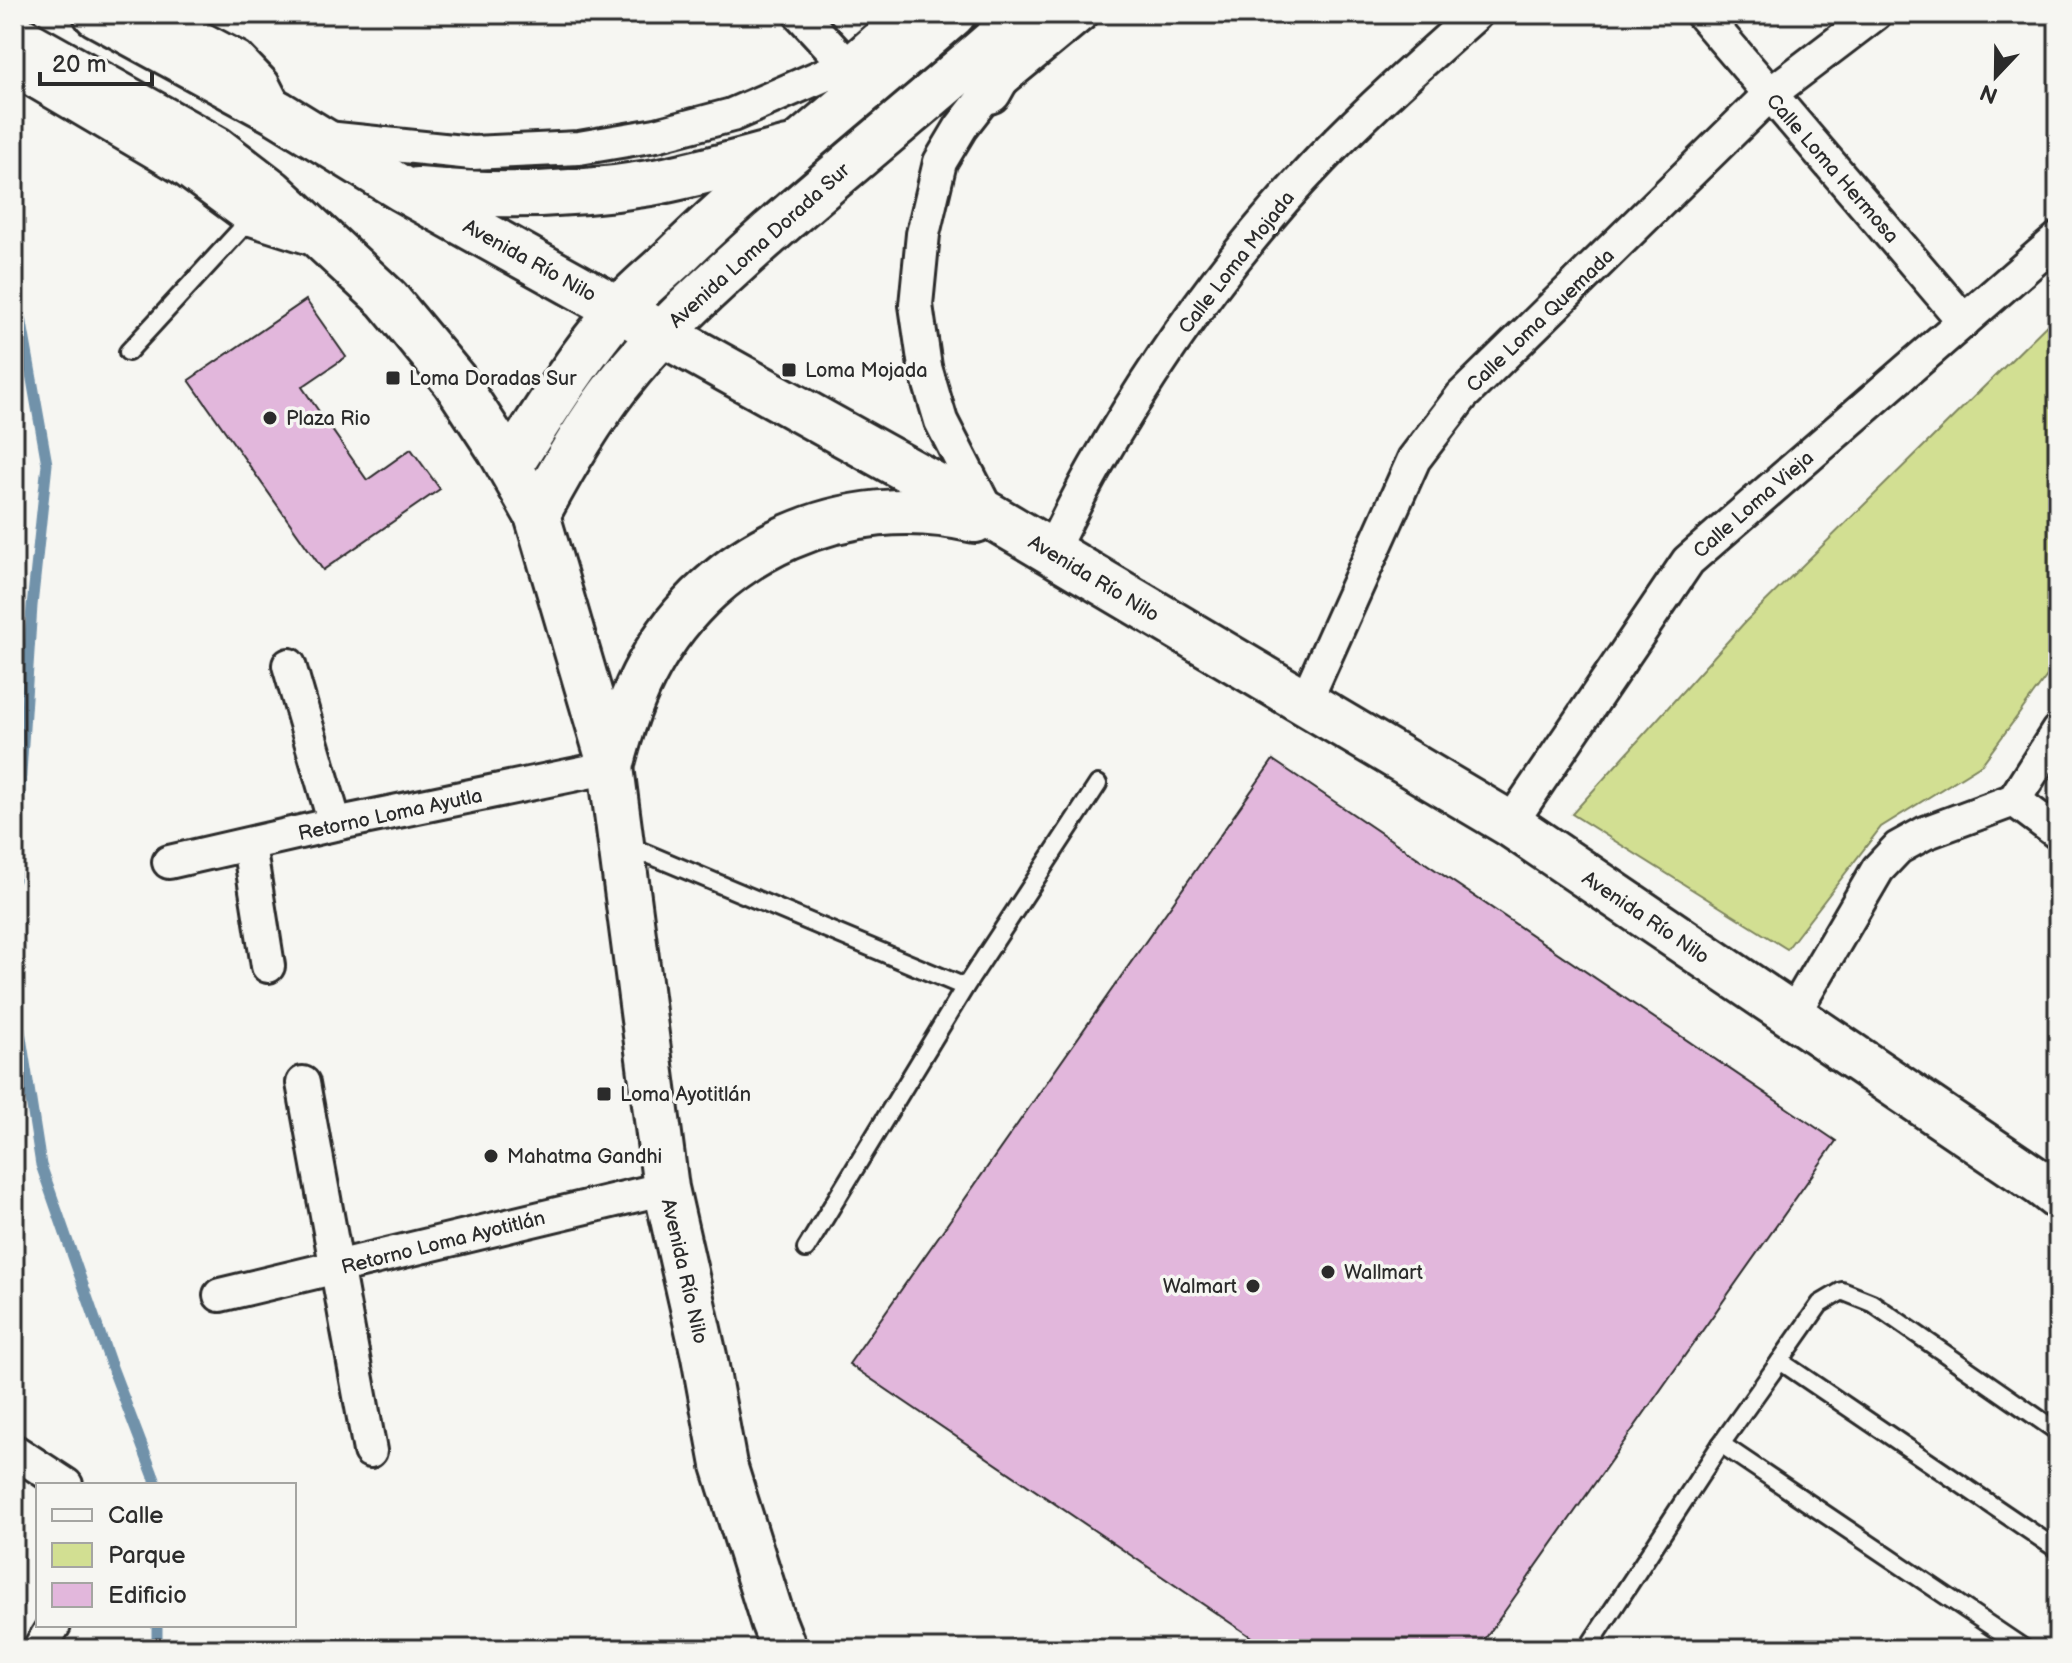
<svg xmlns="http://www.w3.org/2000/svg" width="2072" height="1663" font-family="'Balsamiq Sans',sans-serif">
<rect width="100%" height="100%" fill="#f6f6f2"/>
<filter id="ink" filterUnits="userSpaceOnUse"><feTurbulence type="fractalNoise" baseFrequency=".0125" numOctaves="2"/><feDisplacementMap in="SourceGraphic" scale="16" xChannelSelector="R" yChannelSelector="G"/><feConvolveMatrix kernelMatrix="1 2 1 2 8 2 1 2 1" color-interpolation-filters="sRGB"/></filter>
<g filter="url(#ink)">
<polygon fill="#d2df92" stroke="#7e855e" stroke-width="2" points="2058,314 2058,661 1982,764 1881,827 1787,949 1572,814 1745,622"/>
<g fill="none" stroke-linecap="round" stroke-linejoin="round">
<g stroke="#7192aa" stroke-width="11">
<polyline points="14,129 14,125"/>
<polyline points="14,278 47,464 32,606 14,880"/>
<polyline points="14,992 41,1165 110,1362 157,1485"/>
<polyline points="157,1649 157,1625"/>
</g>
</g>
<g fill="#e2b7dc" stroke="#2b2b2b" stroke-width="2">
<polygon points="306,300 346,357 302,387 367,480 411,449 440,489 323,570 189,380"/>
<polygon points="1273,760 1836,1141 1478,1649 1269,1649 849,1364"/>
</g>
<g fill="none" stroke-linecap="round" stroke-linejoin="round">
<defs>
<g id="lane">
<polyline points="128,352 254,215"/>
<polyline points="624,844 965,987"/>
<polyline points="806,1249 965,987 1098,784"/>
<polyline points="1780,1361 2058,1550"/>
<polyline points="1721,1444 2025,1649"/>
<polyline points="1587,1649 1721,1444 1780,1361 1820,1304 1842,1291 1872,1303 2058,1432"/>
</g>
<g id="street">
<polyline points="155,14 238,58 263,84 278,113"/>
<polyline points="800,14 861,80"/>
<polyline points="1702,14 1964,321"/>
<polyline points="14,69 182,168 251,219 320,241"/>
<polyline points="327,138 472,153 579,148 656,135 732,115 847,65 905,14"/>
<polyline points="989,515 941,421 925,367 916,305 923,234 940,162 961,127 989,91 1082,14"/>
<path d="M 1050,553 C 1065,524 1079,495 1095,467 C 1158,357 1233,251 1321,159 C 1370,108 1423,61 1476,14"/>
<polyline points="289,665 335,824"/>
<polyline points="1305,702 1414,459 1462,396 1770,94 1875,14"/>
<polyline points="2014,800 2058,731"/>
<polyline points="2014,800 2058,833"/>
<polyline points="1510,824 1688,561 2058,239"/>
<polyline points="249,845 268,966"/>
<polyline points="169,862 335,824 611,767"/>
<polyline points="1792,1016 1878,869 1898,848 1925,833 2014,800"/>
<polyline points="303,1083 370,1451"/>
<polyline points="220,1295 666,1188"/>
<polyline points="14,1451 66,1485"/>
<polyline points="39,1649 54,1625"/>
</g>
<g id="secondary">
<polyline points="96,14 278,113 402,189 989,515 1510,824 2040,1183 2058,1197"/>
<polyline points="14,36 216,149 272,192 387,299 454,380 500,450 537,515 611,767 666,1188 704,1356 724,1465 773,1621 784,1649"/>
<polyline points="989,91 1023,31"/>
<path d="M 417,190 C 495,197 573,196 650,183 C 696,175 742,161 788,149"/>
<path d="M 510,466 C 544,413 577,359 618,311 C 634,292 656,275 675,257 C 763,171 861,95 953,14"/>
<path d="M 537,515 C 561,470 586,426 617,386 C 662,328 717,280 772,231 C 855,158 942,88 1025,14"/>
<path d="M 611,767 C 620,731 631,697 649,665 C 713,549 846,489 975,520"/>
</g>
</defs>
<use href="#lane" stroke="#2b2b2b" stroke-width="22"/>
<use href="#street" stroke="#2b2b2b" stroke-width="38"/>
<use href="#secondary" stroke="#2b2b2b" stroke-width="50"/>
<use href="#lane" stroke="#f6f6f2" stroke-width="16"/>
<use href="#street" stroke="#f6f6f2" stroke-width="32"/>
<use href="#secondary" stroke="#f6f6f2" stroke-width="44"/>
</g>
</g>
<g fill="#2b2b2b" stroke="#f6f6f2" stroke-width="3">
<rect x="781" y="362" width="16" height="16" rx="4"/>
<rect x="385" y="370" width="16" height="16" rx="4"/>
<circle cx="270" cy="418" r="8"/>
<rect x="596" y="1086" width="16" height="16" rx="4"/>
<circle cx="491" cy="1156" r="8"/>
<circle cx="1328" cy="1272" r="8"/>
<circle cx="1253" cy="1286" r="8"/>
</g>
<g text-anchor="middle" stroke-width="7" stroke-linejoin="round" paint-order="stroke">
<g font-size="20" fill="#2b2b2b" stroke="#f6f6f2">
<text transform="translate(1833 168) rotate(49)" y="7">Calle Loma Hermosa</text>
<text transform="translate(759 245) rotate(-42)" y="7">Avenida Loma Dorada Sur</text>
<text transform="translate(530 260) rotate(29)" y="7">Avenida Río Nilo</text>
<text transform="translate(1236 262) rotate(-52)" y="7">Calle Loma Mojada</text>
<text transform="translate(1540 320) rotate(-44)" y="7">Calle Loma Quemada</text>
<text transform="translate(1753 504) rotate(-41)" y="7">Calle Loma Vieja</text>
<text transform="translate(1094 578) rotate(31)" y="7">Avenida Río Nilo</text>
<text transform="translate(390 814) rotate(-12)" y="7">Retorno Loma Ayutla</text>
<text transform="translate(1646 917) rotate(34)" y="7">Avenida Río Nilo</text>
<text transform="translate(443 1242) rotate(-14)" y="7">Retorno Loma Ayotitlán</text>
<text transform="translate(685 1271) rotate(77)" y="7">Avenida Río Nilo</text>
</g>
<g font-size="20" fill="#2b2b2b" stroke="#f6f6f2" text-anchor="start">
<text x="805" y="377">Loma Mojada</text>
<text x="409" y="385">Loma Doradas Sur</text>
<text x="286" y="425">Plaza Rio</text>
<text x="620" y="1101">Loma Ayotitlán</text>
<text x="507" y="1163">Mahatma Gandhi</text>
<text x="1344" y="1279">Wallmart</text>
<text x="1237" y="1293" text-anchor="end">Walmart</text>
</g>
</g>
<rect width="2072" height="1663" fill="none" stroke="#f6f6f2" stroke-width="48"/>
<rect x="24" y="24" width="2024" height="1615" fill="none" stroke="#2b2b2b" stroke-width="3" filter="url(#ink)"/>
<rect x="36" y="1483" width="260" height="144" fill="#f6f6f2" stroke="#a5a5a2" stroke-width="2"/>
<rect x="52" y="1509" width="40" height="12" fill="#f6f6f2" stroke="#a5a5a2" stroke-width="2"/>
<text x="108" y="1523" font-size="24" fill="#2b2b2b">Calle</text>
<rect x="52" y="1543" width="40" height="24" fill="#d2df92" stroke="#a5a5a2" stroke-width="2"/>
<text x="108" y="1563" font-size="24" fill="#2b2b2b">Parque</text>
<rect x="52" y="1583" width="40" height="24" fill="#e2b7dc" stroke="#a5a5a2" stroke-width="2"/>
<text x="108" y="1603" font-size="24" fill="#2b2b2b">Edificio</text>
<g transform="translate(1996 76) rotate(202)" stroke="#f6f6f2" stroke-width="6" paint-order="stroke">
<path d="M0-6L14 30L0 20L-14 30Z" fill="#2b2b2b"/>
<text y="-12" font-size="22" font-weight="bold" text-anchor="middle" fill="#2b2b2b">N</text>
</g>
<path d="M40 72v12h112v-12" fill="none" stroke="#2b2b2b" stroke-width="4"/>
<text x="52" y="72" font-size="24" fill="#2b2b2b" stroke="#f6f6f2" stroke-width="6" paint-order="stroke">20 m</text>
</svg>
